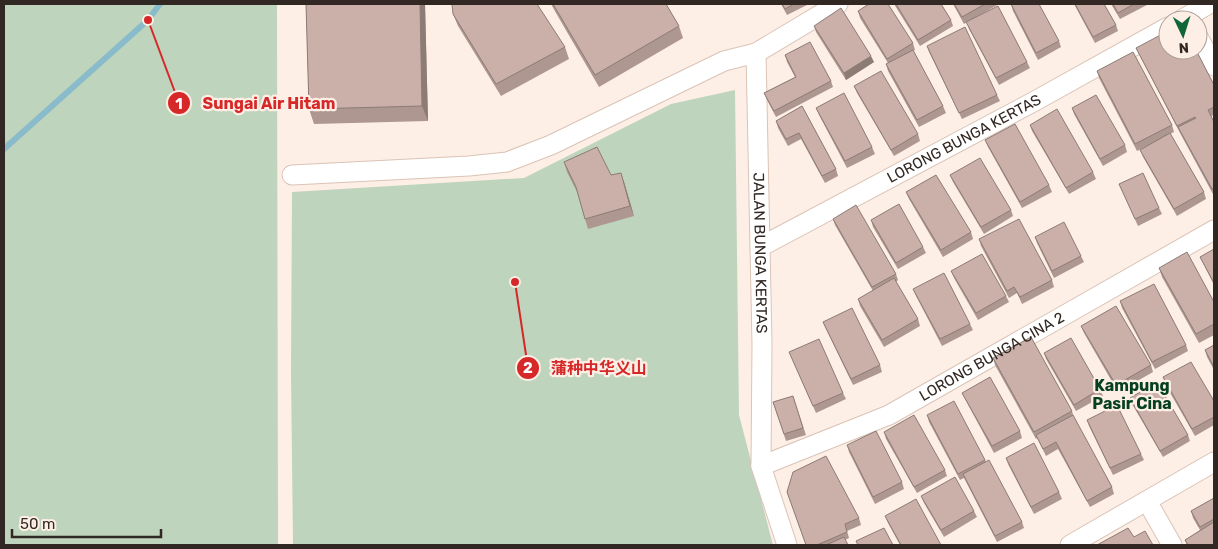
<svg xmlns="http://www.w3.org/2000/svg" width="1218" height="549" font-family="Rubik,'Noto Sans SC',sans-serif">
<rect width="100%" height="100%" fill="#fdefe6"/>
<g fill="#bed4bc">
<polygon points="4,4 277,4 278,545 4,545"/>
<polygon points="735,90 739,415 773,545 293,545 291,372 292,192 524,178 671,104"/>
</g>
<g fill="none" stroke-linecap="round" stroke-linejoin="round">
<polyline stroke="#8abbca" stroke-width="6" points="4,149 148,20 160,4"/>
<defs>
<g id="street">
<polyline points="1181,20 1209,4"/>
<polyline points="1198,37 1214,66"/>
<path id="s1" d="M 756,53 L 762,344 L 761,466 L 787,545"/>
<polyline points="292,175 469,166 507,162 551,145 724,61 756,53 838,4"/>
<path id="s2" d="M 760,247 L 1035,101 L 1168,27"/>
<path id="s3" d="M 761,466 L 889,415 L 1214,230"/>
<polyline points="1147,501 1172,545"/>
<polyline points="1070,545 1214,462"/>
</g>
</defs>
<use href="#street" stroke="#dac4b6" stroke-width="21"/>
<use href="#street" stroke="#fff" stroke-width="19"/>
</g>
<g fill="#ae9790">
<polygon points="306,4 425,4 428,121 314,124 309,109"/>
<polygon points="551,4 666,4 679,26 683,38 599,87 556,13"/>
<polygon points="781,4 809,4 787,15"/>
<polygon points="894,4 941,4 951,20 953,26 920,46"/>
<polygon points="953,4 999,4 975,18 1027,62 1030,68 999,85 969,29 967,22 964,24"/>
<polygon points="1011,4 1059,41 1061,47 1038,60 1013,11"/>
<polygon points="1074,4 1104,4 1116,25 1118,31 1095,43"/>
<polygon points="1111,4 1146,4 1147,5 1120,19"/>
<polygon points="858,11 913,43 915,50 913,51 943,106 946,113 919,127 888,71 886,64 888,63 860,18"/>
<polygon points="453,14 565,47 569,59 501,96 458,26"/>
<polygon points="814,26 874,62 846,80 816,32"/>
<polygon points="927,46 997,95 1000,101 962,119 929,52"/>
<polygon points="1136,48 1214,85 1214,115 1211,116 1214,122 1214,196 1180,133 1139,54"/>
<polygon points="785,55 831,81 833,87 776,117 767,100 764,93 795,77 787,62"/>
<polygon points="1097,71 1172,125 1174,132 1170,134 1204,192 1206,199 1177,216 1143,157 1140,150 1157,141 1137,151 1099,78"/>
<polygon points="854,86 918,134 920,141 894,156 857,93"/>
<polygon points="802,106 836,169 838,176 825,183 801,139 788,146 778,128 776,121"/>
<polygon points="816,108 872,147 875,154 847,168 819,115"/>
<polygon points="1072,108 1125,145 1127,152 1103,166 1074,114"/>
<polygon points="1030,125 1093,172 1096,179 1069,194 1032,131"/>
<polygon points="985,140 1049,185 1052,192 1022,208 988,147"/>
<polygon points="564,162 624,182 634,216 588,229 577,192 567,172"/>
<polygon points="950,175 1011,210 1013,216 984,234 953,182"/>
<polygon points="1119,184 1159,208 1162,214 1138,226"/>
<polygon points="906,192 971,232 973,239 943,257 909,199"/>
<polygon points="833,219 896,274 898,280 896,282 918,319 920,326 884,347 860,306 858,299 873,291 835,225"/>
<polygon points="871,220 923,247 926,253 898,269 873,227"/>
<polygon points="1035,237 1081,256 1084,262 1054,278 1037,243"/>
<polygon points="979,239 1052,280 1054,287 1022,304 1017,293 1009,298 981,246"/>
<polygon points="1214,249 1214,285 1200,257"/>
<polygon points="1159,268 1214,302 1214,335 1199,343 1162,277"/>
<polygon points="951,271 1006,296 1009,302 978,320 954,278"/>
<polygon points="913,289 970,324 973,330 942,346 916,296"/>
<polygon points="1120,301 1186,345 1188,351 1155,369 1122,308"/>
<polygon points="823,322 880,365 882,372 853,385 826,329"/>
<polygon points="1081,326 1151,365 1153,372 1118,392 1084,333"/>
<polygon points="1214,345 1214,370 1207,357 1205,350"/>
<polygon points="789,352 843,393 846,399 816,413"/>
<polygon points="1044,353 1100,389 1103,396 1076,411 1046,359"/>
<polygon points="993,358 1072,411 1074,418 1112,487 1114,494 1090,507 1058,449 1046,456 1037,438 1036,439 995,365"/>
<polygon points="1163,377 1214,401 1214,425 1195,436 1165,384"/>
<polygon points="962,393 1020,431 1022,438 994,453 965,399"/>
<polygon points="793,396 806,435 786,441 773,402"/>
<polygon points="1130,398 1188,435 1190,441 1163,457 1132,404"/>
<polygon points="927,415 985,460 1022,522 1024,528 997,542 964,478 960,480 929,422"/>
<polygon points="1087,420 1141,454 1144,460 1113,475 1089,426"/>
<polygon points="884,432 945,470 947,476 917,493 886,439"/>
<polygon points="847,445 902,482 904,489 875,504 849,452"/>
<polygon points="1006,458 1059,492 1062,499 1034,514 1008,464"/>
<polygon points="787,492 859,518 861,525 847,531 849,538 845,540 848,545 806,545"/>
<polygon points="921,496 974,511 977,517 944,537 924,503"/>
<polygon points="1214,498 1214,545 1187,545 1185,540 1200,530 1193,518 1191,511"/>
<polygon points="885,516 941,545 900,545 888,523"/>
</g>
<g fill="#8d7b76">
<polygon points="420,4 425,4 428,121 422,106"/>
<polygon points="871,56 874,62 846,80 844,73"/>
<polygon points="621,173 624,182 634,216 630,206"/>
</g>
<g fill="#cab0a8" stroke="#8d7b76">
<polygon points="306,4 420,4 422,106 309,109"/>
<polygon points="452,4 537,4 565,47 496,84 453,14"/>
<polygon points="553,4 666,4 679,26 595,75"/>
<polygon points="782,4 794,4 785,9"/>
<polygon points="869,4 888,4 913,43 887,59 858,11"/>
<polygon points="896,4 941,4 951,20 918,40"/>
<polygon points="954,4 985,4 962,17"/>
<polygon points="1011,4 1039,4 1059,41 1036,53"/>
<polygon points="1075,4 1104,4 1116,25 1093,37"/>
<polygon points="1113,4 1134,4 1118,13"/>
<polygon points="998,6 1027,62 996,78 966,22"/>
<polygon points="841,8 871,56 844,73 814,26"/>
<polygon points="965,27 997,95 959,113 927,46"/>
<polygon points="1168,31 1168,50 1196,50 1214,85 1214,107 1208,110 1214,122 1214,188 1212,189 1178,127 1196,118 1195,117 1177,126 1136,48"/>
<polygon points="810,42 831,81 774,111 764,93 796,77 785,55"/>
<polygon points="913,50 943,106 917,120 886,64"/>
<polygon points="1133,52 1172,125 1135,144 1097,71"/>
<polygon points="881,71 918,134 891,150 854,86"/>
<polygon points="844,93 872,147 845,161 816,108"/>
<polygon points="1096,95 1125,145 1100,159 1072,108"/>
<polygon points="802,106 836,169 822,176 799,133 786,139 776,121"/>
<polygon points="1057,109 1093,172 1066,188 1030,125"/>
<polygon points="1015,124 1049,185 1020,202 985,140"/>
<polygon points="1170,133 1204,192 1174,209 1140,150"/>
<polygon points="597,147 611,175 621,173 630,206 585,219 576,187 564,162"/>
<polygon points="980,158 1011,210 981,227 950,175"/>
<polygon points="1143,173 1159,208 1135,219 1119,184"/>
<polygon points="936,175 971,232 941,250 906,192"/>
<polygon points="899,204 923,247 896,263 871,220"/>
<polygon points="856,205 896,274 872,287 833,219"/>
<polygon points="1019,219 1052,280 1020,297 1014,287 1007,291 979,239"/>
<polygon points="1064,222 1081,256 1052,271 1035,237"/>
<polygon points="1214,249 1214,283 1200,257"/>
<polygon points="1187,252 1214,302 1214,324 1196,334 1159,268"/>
<polygon points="982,254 1006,296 976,313 951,271"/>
<polygon points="944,273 970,324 940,339 913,289"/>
<polygon points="894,278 918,319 882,340 858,299"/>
<polygon points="1154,284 1186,345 1152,362 1120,301"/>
<polygon points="1116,306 1151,365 1116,385 1081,326"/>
<polygon points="852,308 880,365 851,379 823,322"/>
<polygon points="1031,337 1072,411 1034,432 993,358"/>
<polygon points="1071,338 1100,389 1074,405 1044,353"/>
<polygon points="819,339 843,393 813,406 789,352"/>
<polygon points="1214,345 1214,367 1205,350"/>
<polygon points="1191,362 1214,401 1214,417 1192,429 1163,377"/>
<polygon points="990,377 1020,431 992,446 962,393"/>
<polygon points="1157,382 1188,435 1160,451 1130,398"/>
<polygon points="793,396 803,428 784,434 773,402"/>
<polygon points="954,401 985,460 958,474 927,415"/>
<polygon points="1117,405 1141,454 1110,468 1087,420"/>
<polygon points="914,415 945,470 914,487 884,432"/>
<polygon points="1073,415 1112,487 1087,501 1056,442 1043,449 1036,435"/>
<polygon points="876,431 902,482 873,497 847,445"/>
<polygon points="1034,443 1059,492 1031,507 1006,458"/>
<polygon points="826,456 859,518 845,524 847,532 817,545 806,545 787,492 793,472"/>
<polygon points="989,460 1022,522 995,536 963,474"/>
<polygon points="955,477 974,511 941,530 921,496"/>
<polygon points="1214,498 1214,519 1200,527 1191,511"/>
<polygon points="916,499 941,545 901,545 885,516"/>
<polygon points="1214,522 1214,545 1188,545 1185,540"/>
<polygon points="884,528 893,545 858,545 856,541"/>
<polygon points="1128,528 1134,537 1145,531 1153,545 1097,545"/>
<polygon points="844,537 848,545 826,545"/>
</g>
<g text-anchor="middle" stroke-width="4.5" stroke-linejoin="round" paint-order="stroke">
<g font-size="15" fill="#312823" stroke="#fdefe6">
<text dy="5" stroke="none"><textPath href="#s2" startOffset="231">LORONG BUNGA KERTAS</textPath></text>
<text dy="5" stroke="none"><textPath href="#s1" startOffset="200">JALAN BUNGA KERTAS</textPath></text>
<text dy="5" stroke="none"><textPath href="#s3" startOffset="256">LORONG BUNGA CINA 2</textPath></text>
</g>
<g font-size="16" font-weight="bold" fill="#054020" stroke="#fdefe6">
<text x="1132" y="391">Kampung<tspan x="1132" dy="18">Pasir Cina</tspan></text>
</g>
</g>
<path fill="none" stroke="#d62828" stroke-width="2" d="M148 20L179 103M515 282L528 368"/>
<g fill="#d62828" stroke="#fdefe6" stroke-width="2">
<circle cx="148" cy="20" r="5"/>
<circle cx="515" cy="282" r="5"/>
<circle cx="179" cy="103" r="12"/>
<circle cx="528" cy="368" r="12"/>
</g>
<g font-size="15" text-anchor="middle" font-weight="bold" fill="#fff">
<text x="179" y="109">1</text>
<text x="528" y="373">2</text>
</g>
<g font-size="16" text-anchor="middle" font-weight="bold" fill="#d62828" stroke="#fdefe6" stroke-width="4.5" stroke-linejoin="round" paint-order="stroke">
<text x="269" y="109">Sungai Air Hitam</text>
<text x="599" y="374">蒲种中华义山</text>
</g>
<rect width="1218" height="549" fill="none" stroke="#312823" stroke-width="10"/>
<g transform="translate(1183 35) rotate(176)"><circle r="24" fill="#fdefe6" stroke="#ab9f98"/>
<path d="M0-4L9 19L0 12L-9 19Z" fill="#116638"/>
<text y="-8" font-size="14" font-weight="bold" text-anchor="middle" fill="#312823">N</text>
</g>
<path d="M12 529v8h149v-8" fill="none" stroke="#312823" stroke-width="2.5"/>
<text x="20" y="529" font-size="15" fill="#312823" stroke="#fdefe6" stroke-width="4" paint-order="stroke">50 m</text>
</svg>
